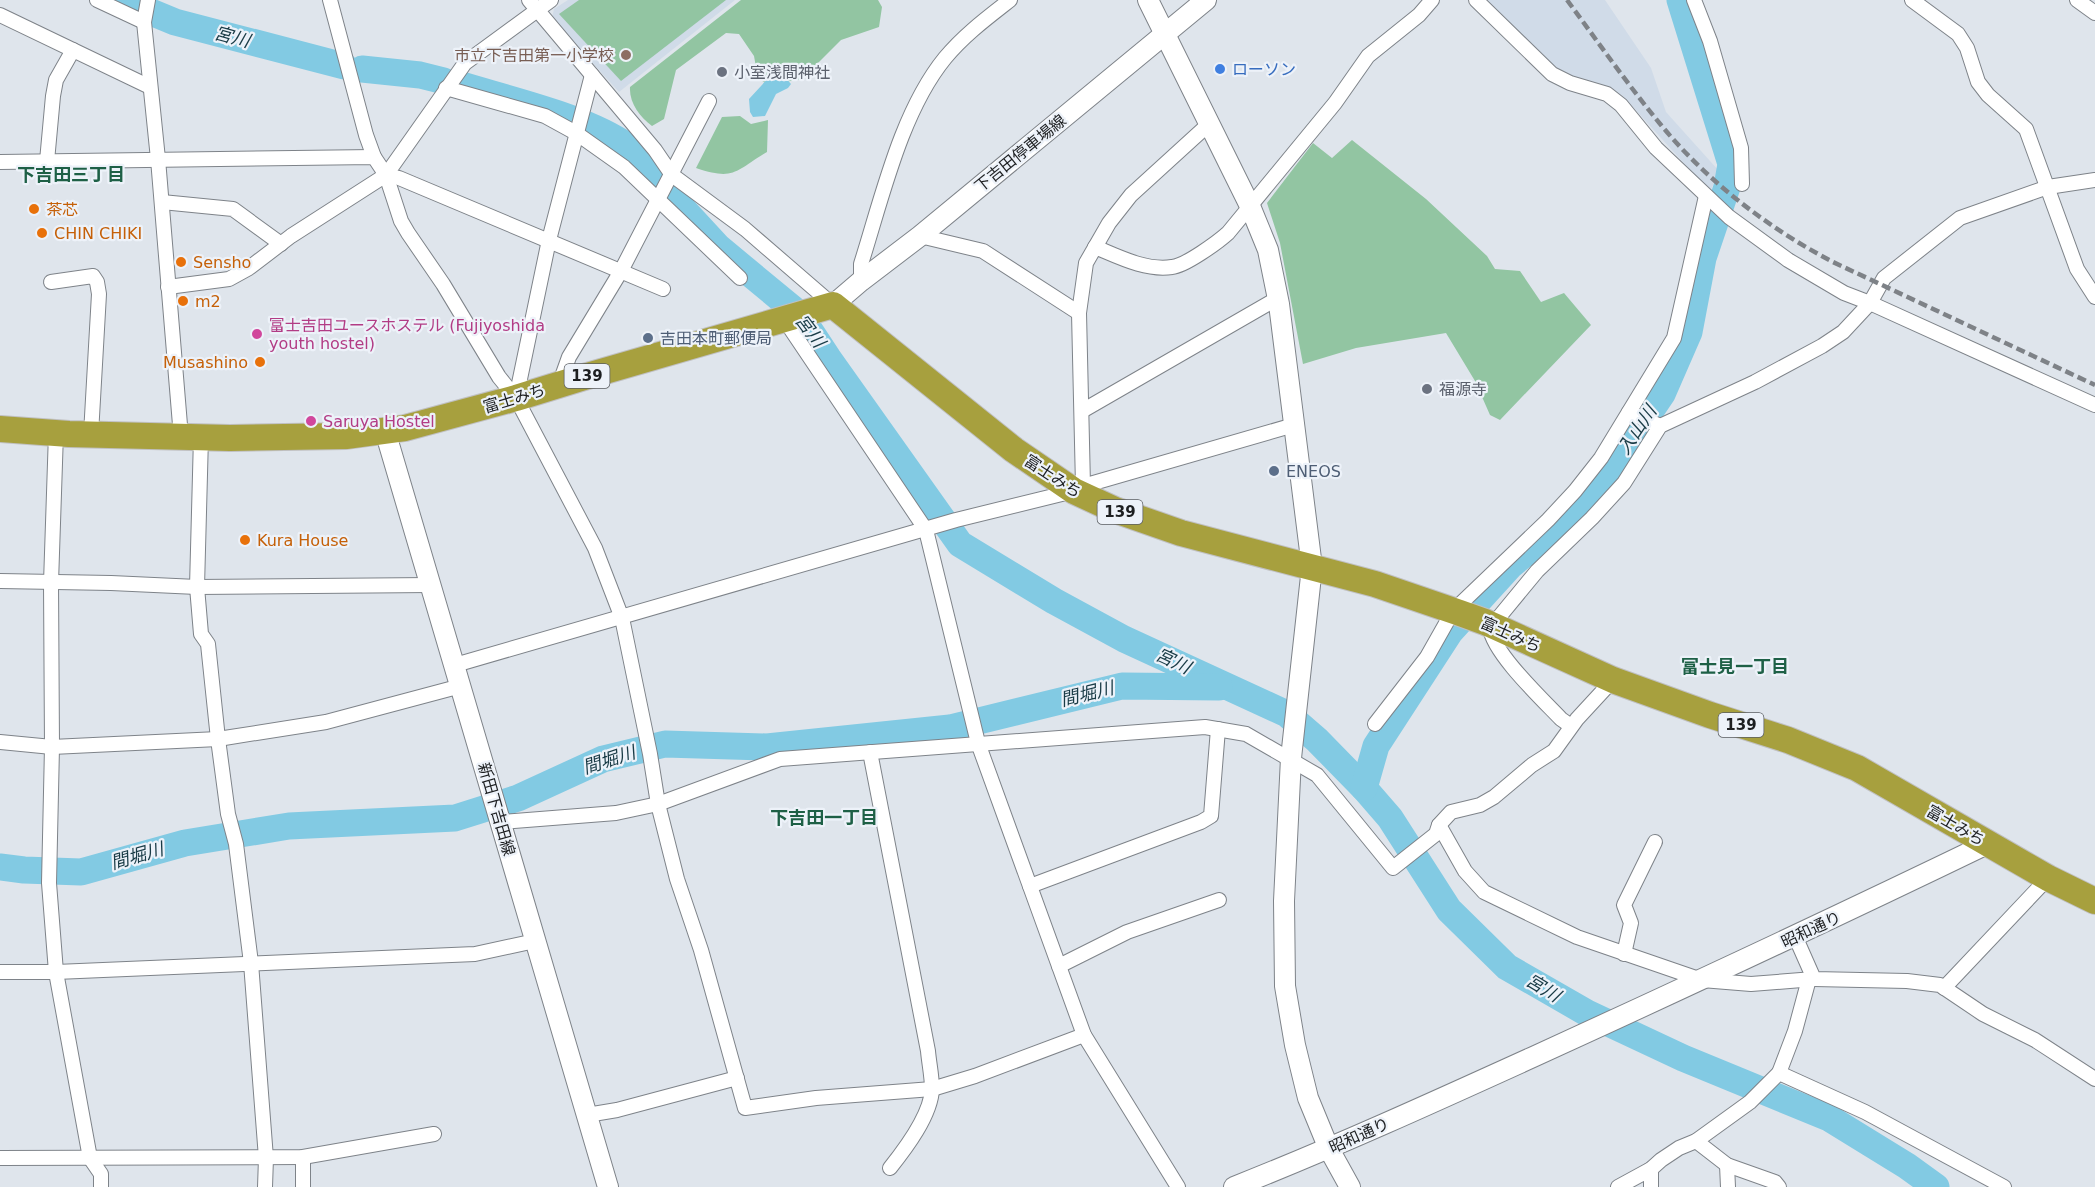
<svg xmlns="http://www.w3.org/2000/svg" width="2095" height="1187" font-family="'DejaVu Sans','Noto Sans JP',sans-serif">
<rect width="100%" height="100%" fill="#dfe5ec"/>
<g fill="#d0dbe8">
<polygon points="568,0 735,0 619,92 552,18 554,9"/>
<polygon points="1485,0 1605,0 1651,68 1666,112 1719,171 1710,192 1622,95 1560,72 1548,65"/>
</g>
<g fill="#92c5a2">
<polygon points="579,0 726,0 621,81 559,14"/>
<path d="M 741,0 L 878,0 L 882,7 L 879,27 L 841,40 L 802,79 L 784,82 L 778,92 L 758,78 L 754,56 L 739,34 L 726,33 L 676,70 L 664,119 L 652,126 C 640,117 629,103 630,87 Z"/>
<path d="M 740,116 L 751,124 L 768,120 L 767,152 C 735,171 735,181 696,168 L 722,117 Z"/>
<polygon points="1352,140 1426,199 1487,256 1495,269 1520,271 1541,302 1564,293 1591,325 1500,420 1490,415 1475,381 1446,333 1356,348 1303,364 1280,243 1267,203 1313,143 1332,158"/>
</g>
<polygon fill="#82cae3" points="771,75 784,76 791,84 788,88 776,94 765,116 753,117 750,112 749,99"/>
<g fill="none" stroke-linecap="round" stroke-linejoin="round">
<g stroke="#82cae3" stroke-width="27">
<polyline points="122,0 175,22 344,66"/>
<polyline points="362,69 420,75 444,81"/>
<path d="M 458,84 C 507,99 578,115 621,142 L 718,247 L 799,314 L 828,358 L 960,544 L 1054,601 L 1124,639 L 1287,714 L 1317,740 L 1364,788 L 1390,818 L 1449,910 L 1507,967 L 1587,1013 L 1683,1058 L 1829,1118 L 1907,1166 L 1936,1187"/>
<polyline points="1364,788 1376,746 1450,632 1511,565 1591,499 1662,394 1689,332 1703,258 1727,187 1731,164 1680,0"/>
<polyline points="0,867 24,870 81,872 185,843 289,826 455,818 518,798 603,759 665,744 767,747 950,728 1122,686 1219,687"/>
</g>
<defs>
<g id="street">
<polyline points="97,0 144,22"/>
<polyline points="148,0 144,22 158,159 181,437"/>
<polyline points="330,0 366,135 374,157"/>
<polyline points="529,0 655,150 672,175 745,229 833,305"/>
<polyline points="1476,0 1552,74 1570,83 1607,94 1621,105 1656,148 1729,217 1788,260 1844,293 1870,303 2095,405"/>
<polyline points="1694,0 1710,41 1741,148 1742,184"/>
<polyline points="1912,0 1958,34 1967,48 1978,82 1988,95 2026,129 2077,269 2095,297"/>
<polyline points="2077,0 2095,13"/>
<polyline points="0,15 150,87"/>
<polyline points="446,88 545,116 576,133 624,167 740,278"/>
<polyline points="47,161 53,96 56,80 73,50"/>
<polyline points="0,162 374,157 386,175 401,221 408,233 443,284 499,377 516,398 595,548 622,618 650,754 658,804 677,879 701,950 745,1108 816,1098 932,1089 975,1076 1084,1035"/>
<polyline points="386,175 399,178 663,289"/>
<polyline points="162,202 233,209 281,244"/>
<polyline points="920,236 983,251 1079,313"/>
<path d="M 1095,247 C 1119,257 1146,271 1172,267 C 1185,266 1218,242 1228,233 L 1335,103 L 1368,56 L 1419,15 L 1432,0"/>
<path d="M 861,281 L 861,264 C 882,198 901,112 945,58 C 964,35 987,18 1010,0"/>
<polyline points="51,282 93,276 97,282 99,294 91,434"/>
<polyline points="168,287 229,279 249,268 291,236 386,175 465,63 551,0"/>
<polyline points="784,319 926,530 978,743 1084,1035 1178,1187"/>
<polyline points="559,385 569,357 621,271 709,101"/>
<polyline points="516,398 549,240 592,75"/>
<polyline points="1082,411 1278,298"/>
<polyline points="1629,412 1660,426"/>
<polyline points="56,433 51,583 52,747 49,883 56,972 90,1158 101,1174 101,1187"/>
<polyline points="201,437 197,587 201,634 208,644 218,739 228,814 236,844 251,963 266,1158 265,1187"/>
<polyline points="1083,486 1079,313 1086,263 1109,223 1131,195 1210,123"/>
<polyline points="0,581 111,583 197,587 431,585"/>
<polyline points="455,665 956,520 1074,491 1083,486 1294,425"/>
<polyline points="1375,724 1427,657 1453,611 1548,520 1575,491 1601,458 1674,338 1706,196"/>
<path d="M 1571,726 L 1561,719 C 1542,699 1493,653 1490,628 L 1537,571 L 1592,518 L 1624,483 L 1660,426 L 1755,382 L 1822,346 L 1843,332 L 1870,303 L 1884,278 L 1960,218 L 2048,187 L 2095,180"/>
<polyline points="0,742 52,747 218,739 326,722 461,686"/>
<path d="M 870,752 L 928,1051 C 929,1063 932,1076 932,1089 C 931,1115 906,1148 890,1168"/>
<polyline points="501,822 616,813 658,804 780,759 1205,727 1246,734 1317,775 1393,868 1436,834 1439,825 1451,812 1480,805 1494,797 1532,765 1554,751 1577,719 1613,680"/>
<polyline points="1439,825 1465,871 1484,892 1577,937 1702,980 1751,984 1814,979"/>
<polyline points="1030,886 1201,822 1211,816 1218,729"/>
<polyline points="1795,936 1814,979 1907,981 1940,985 1983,1014 2035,1040 2095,1079"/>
<polyline points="1624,954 1631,923 1624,905 1655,842"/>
<polyline points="1059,966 1127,932 1219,900"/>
<polyline points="0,972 56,972 475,954 535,941"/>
<polyline points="1944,988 2048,878"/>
<polyline points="1779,1073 1795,1031 1809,979"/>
<polyline points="587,1115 617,1110 737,1078"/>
<polyline points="1696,1141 1727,1165 1775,1182 1779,1187"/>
<polyline points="0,1158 303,1157 434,1134"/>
<polyline points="1727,1165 1728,1187"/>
<polyline points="1651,1169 1651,1187"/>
<polyline points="303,1187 303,1157"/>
<polyline points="1618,1187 1651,1169 1661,1160 1679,1148 1696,1141 1750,1102 1779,1073 1865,1112 2004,1187"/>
</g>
<g id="secondary">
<polyline points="1148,0 1250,206 1268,250 1279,304 1312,567 1291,758 1284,901 1285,986 1295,1045 1308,1098 1329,1149 1350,1187"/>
<polyline points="833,305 861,281 920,236 1206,0"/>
<path d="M 385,431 C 460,683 534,935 608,1187"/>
<path d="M 1234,1187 C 1335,1147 1434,1102 1533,1057 C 1686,987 1838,916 1989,843"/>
</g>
<polyline id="highway" points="0,429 69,434 230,438 346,436 405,428 516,398 584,377 833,305 1014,450 1074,491 1115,510 1181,533 1375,584 1460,613 1485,622 1613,680 1710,715 1788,740 1857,768 2048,878 2095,901"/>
</defs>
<use href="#street" stroke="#7e8389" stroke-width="16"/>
<use href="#secondary" stroke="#7e8389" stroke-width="22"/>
<use href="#highway" stroke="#c0c0c1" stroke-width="28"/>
<use href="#street" stroke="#fff" stroke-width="14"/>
<use href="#secondary" stroke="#fff" stroke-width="20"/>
<use href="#highway" stroke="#a7a03e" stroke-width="26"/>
<path stroke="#7e8287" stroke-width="4.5" stroke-dasharray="9 4.5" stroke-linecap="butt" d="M 1567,0 C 1598,42 1628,85 1661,125 C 1708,182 1768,228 1833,262 L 2095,385"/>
</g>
<circle fill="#8d6e63" stroke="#edf2f9" stroke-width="2" cx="626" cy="55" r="6"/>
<circle fill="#3f7fe0" stroke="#edf2f9" stroke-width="2" cx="1220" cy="69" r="6"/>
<g fill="#6b7280" stroke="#edf2f9" stroke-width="2">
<circle cx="722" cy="72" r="6"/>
<circle cx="1427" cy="389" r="6"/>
</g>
<g fill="#e8710a" stroke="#edf2f9" stroke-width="2">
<circle cx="34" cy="209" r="6"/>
<circle cx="42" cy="233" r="6"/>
<circle cx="181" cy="262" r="6"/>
<circle cx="183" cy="301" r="6"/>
<circle cx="260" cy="362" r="6"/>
<circle cx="245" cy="540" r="6"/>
</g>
<g fill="#d1479c" stroke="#edf2f9" stroke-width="2">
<circle cx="257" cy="334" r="6"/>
<circle cx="311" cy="421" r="6"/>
</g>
<g fill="#5c6f8a" stroke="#edf2f9" stroke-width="2">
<circle cx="648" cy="338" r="6"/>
<circle cx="1274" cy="471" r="6"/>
</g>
<g text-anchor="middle" stroke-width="4.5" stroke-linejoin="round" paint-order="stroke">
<g fill="#edf2f9" stroke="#5b5e62" stroke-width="1.5">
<rect x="564.5" y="364" width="45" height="24" rx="4.5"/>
<rect x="1097.5" y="500" width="45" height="24" rx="4.5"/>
<rect x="1718.5" y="713" width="45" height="24" rx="4.5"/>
</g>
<g font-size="15" font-weight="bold" fill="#1d1f21">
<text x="587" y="381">139</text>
<text x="1120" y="517">139</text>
<text x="1741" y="730">139</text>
</g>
<g font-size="16" fill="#785e54" stroke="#edf2f9" text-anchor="end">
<text x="614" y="61">市立下吉田第一小学校</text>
</g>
<g font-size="16" fill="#366cbe" stroke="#edf2f9" text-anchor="start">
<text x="1232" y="75">ローソン</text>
</g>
<g font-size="16" fill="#5b616d" stroke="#edf2f9" text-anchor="start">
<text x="734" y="78">小室浅間神社</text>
<text x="1439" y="395">福源寺</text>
</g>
<g font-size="16" fill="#1d1f21" stroke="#edf2f9">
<text transform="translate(1020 153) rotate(-39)" y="6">下吉田停車場線</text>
<text transform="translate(514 398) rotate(-17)" y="6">富士みち</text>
<text transform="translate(1053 476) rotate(33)" y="6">富士みち</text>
<text transform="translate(1511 634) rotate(24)" y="6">富士みち</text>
<text transform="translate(497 809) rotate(74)" y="6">新田下吉田線</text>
<text transform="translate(1956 825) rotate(30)" y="6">富士みち</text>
<text transform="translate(1811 929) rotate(-25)" y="6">昭和通り</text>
<text transform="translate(1359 1135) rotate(-24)" y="6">昭和通り</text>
</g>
<g font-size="16" fill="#c56008" stroke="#edf2f9" text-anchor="start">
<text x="46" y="215">茶芯</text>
<text x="54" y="239">CHIN CHIKI</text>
<text x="193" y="268">Sensho</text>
<text x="195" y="307">m2</text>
<text x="248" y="368" text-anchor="end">Musashino</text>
<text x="257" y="546">Kura House</text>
</g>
<g font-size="16" fill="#b23c85" stroke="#edf2f9" text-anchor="start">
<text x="269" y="331">富士吉田ユースホステル (Fujiyoshida<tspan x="269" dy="18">youth hostel)</tspan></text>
<text x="323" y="427">Saruya Hostel</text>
</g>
<g font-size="16" fill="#4e5e75" stroke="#edf2f9" text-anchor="start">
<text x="660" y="344">吉田本町郵便局</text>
<text x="1286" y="477">ENEOS</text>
</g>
<g font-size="18" font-style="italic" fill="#193b46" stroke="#edf2f9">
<text transform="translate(232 37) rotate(15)" y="6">宮川</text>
<text transform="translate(810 331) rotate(53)" y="6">宮川</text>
<text transform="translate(1637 430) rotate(-56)" y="6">入山川</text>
<text transform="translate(1173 661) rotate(25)" y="6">宮川</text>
<text transform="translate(1087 694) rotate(-14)" y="6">間堀川</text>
<text transform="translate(609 760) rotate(-18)" y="6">間堀川</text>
<text transform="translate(137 856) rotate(-16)" y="6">間堀川</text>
<text transform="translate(1543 988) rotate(31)" y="6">宮川</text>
</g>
<g font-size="18" font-weight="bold" fill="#1e6046" stroke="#edf2f9">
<text x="71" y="181">下吉田三丁目</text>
<text x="1735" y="673">富士見一丁目</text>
<text x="824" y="824">下吉田一丁目</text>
</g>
</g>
</svg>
